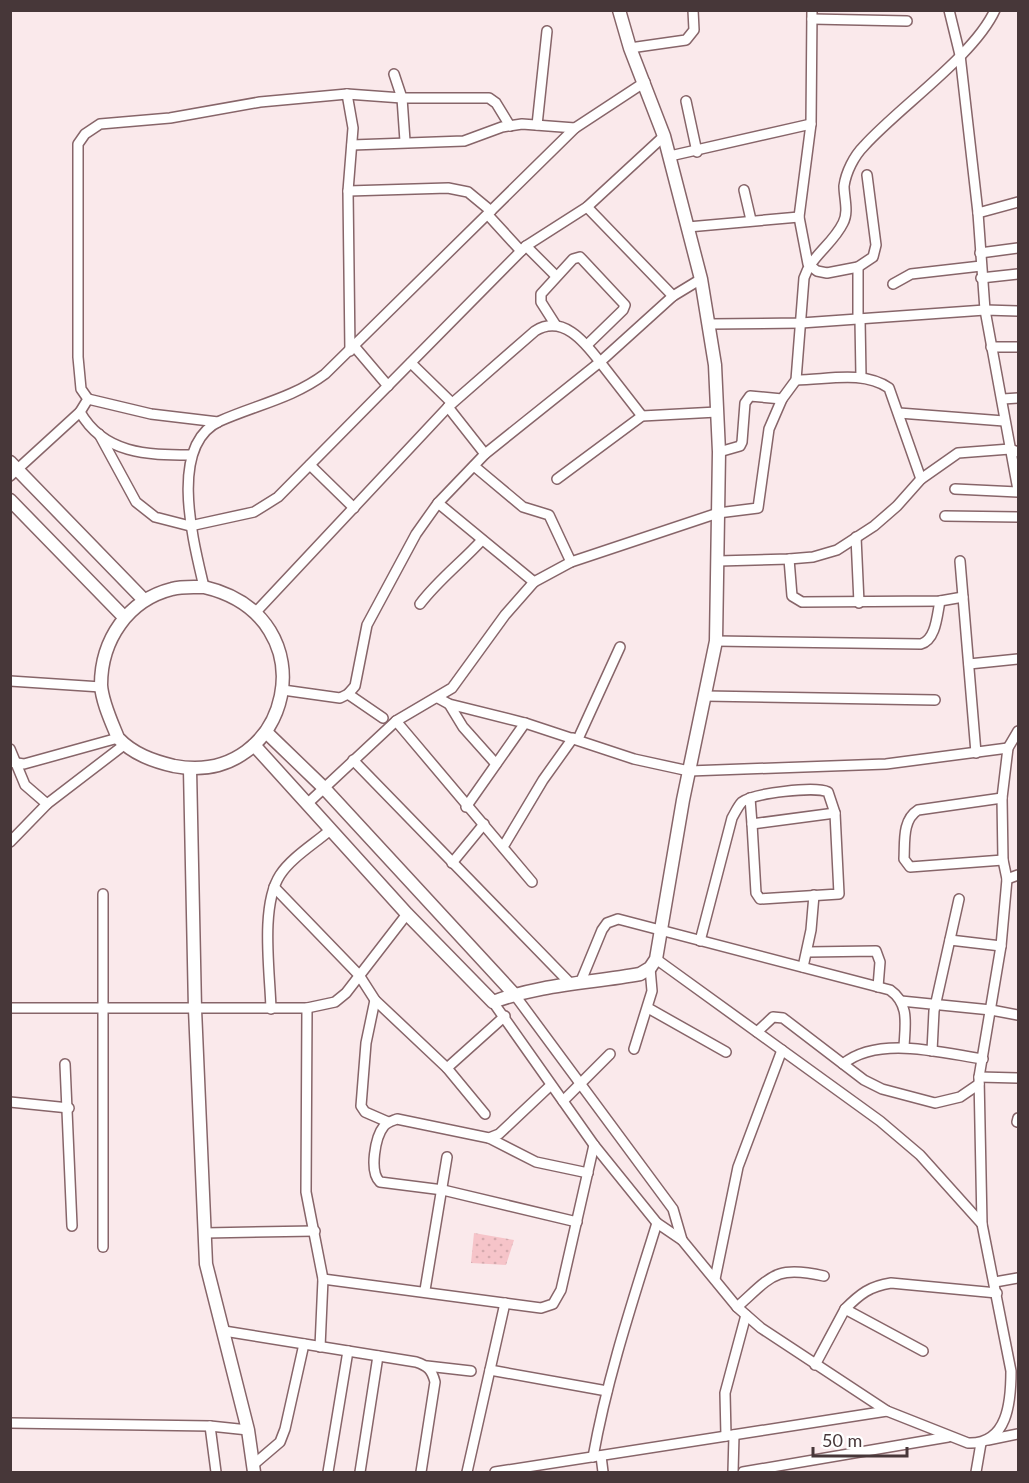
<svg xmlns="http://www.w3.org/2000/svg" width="1029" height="1483" font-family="Lato,sans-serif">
<defs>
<pattern id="green-dots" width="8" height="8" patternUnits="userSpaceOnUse" patternTransform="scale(1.5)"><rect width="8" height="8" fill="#f6c4c9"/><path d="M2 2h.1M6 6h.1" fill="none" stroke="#d4a9ad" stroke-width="1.8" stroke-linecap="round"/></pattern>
</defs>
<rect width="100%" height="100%" fill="#fae9eb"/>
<polygon fill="url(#green-dots)" points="474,1233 514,1240 506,1265 471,1263"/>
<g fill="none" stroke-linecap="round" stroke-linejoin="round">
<defs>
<g id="minor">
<polyline points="812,10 811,124 799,217 808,264 817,271 827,273 858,267 873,257 876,245 867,175"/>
<polyline points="949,10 960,55 978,213 985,310 1018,490"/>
<polyline points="812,19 907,21"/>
<polyline points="630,48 686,40 694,30 693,10"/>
<polyline points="394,74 402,98 405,141"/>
<polyline points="347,94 353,128 348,191 350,351"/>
<polyline points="686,101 697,152"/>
<polyline points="537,125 547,31"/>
<polyline points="352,145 464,141 502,127 522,124 575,128"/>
<polyline points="670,156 811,124"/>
<polyline points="744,190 751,220"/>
<polyline points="348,191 448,188 468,192 491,211"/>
<polyline points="587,207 673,296"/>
<polyline points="978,213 1018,202"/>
<polyline points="488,215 521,251"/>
<polyline points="688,227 799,217"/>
<polyline points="526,246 556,276"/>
<polyline points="980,253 1018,248"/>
<polyline points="858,267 858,319"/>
<polyline points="981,278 1018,274"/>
<polyline points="893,284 911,274 981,266"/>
<polyline points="860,319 861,377"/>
<polyline points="555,324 541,302 541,294 573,259 580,257 625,305 623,310 587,345"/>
<polyline points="710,324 801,323 985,310 1018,311"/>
<polyline points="354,346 388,386"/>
<polyline points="991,347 1018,347"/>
<polyline points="411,363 452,403"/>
<path d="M 796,380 C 827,380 862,370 889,388 L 921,479"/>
<polyline points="88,399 151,414 218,422"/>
<polyline points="1003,399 1018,398"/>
<polyline points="448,407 485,454"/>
<path d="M 80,412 C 104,454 147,455 190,455"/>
<polyline points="899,413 1004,421"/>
<polyline points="99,434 136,502 155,517 190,526 254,512 278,497 526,246 587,207 664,136"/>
<polyline points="719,452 740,446 742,442 745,403 750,396 782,399"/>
<polyline points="310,465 354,508"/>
<polyline points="474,466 523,507 549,515 571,562"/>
<polyline points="10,476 80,412 88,399 81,389 78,357 78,144 85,134 100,124 170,118 260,102 347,94 402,98 489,98 496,103 510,126"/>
<polyline points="557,479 642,416 717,412"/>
<polyline points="955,489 1018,492"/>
<path d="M 438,503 L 534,582 L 571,562 L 718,513 L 758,508 L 769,429 L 782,399 L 796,380 L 804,278 C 811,256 833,244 843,223 C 849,212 844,198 844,186 C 846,172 854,156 864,146 C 899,107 974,56 995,10"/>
<polyline points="945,516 1018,517"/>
<polyline points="856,537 859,603"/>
<polyline points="789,559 792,596 802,602 940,601 963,597"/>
<polyline points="718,561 789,559 813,557 837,550 874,526 897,506 921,479 958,453 1010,449 1018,452"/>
<polyline points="960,561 976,753"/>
<path d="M 204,587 C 194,544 167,445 220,421 C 256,405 293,398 325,374 L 575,128 L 645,82"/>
<path d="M 420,604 C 438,580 462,562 482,540"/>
<path d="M 256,612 L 448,407 L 535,331 C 562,314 584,341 600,362 L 673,296 L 701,279"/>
<path d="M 716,641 L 921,644 C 936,640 937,615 940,601"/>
<polyline points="969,664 1018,659"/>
<polyline points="10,681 101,687"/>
<polyline points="283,690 340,698 348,694 355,686 367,625 416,534 438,503 485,454 600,362 642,416"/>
<polyline points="348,694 383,718"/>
<polyline points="705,696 935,700"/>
<polyline points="438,698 449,704 525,723 634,759 689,771 886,764 1008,748"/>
<polyline points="449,704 463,727 496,764"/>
<polyline points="396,721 532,882"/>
<polyline points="578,739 620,647"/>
<polyline points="10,749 25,785 47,804"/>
<polyline points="353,760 570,983"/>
<polyline points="10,762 24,764 118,738"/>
<polyline points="750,798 752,824 835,813"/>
<path d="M 1002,798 L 918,810 C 902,820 905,842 904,859 L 910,867 L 1003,860"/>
<polyline points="307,804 396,721 452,688 505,615 534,582"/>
<polyline points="466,807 525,723"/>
<polyline points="10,842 47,804 124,745"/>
<polyline points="503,847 543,780 573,738"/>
<polyline points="452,863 484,824"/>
<polyline points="1007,879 1018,875"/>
<polyline points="274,887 359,975 375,1000 447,1068 505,1016"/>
<polyline points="950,940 1001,946"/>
<path d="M 700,941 L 732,818 C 735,813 738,806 742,802 C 754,793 815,786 828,792 L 835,813 L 839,894 L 760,899 L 756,893 L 752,824"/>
<polyline points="808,952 876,951 880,962 878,987"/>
<polyline points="656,959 880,1121 920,1155 982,1224"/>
<polyline points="803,967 811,930 814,895"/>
<path d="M 581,981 L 602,930 L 607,923 L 618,919 L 890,990 C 910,1004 905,1025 904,1047"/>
<polyline points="514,994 673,1209 682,1240"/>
<polyline points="375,1000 366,1043 361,1106 365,1112 388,1122"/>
<polyline points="901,1001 991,1010 1018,1015"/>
<path d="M 493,1002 L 594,1145 L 657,1223 L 682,1240 L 737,1307 L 761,1328 L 887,1411 L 968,1443 C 1008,1445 1011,1401 1011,1371 L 982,1224 L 979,1077 L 1001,946 L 1007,879 L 1003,860 L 1002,798 L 1008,748 L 1018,731"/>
<polyline points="10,1008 307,1008 335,1002 346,993 407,914"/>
<polyline points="307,1008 306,1192 323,1279 320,1347"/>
<polyline points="648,1008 726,1052"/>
<path d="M 271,1009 C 270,972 260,906 280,875 C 291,858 314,844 329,831"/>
<polyline points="757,1032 773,1017 783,1018 864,1080 882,1089 935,1103 960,1097 979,1084"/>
<polyline points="634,1049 652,991 650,968"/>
<polyline points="932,1051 934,1011 959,899"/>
<polyline points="65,1064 72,1226"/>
<path d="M 843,1064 C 878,1035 942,1053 983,1059"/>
<polyline points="447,1068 485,1114"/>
<polyline points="979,1077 1018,1078"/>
<path d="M 551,1085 L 499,1134 L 489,1138 L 397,1119 C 392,1121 387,1122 384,1126 C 375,1137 369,1172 380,1182 L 443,1190 L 577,1222"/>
<polyline points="563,1101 610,1054"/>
<polyline points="10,1102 69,1108"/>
<polyline points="1017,1122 1018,1118"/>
<polyline points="489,1138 536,1162 588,1173"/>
<polyline points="205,1233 315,1231"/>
<polyline points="103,1247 103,894"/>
<polyline points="323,1279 541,1308 553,1304 561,1290 594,1145"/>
<polyline points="715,1279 738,1167 782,1050"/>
<polyline points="995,1282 1018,1278"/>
<polyline points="425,1290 447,1157"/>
<path d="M 737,1307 C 772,1276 775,1265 824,1276"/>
<path d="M 224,1331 L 416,1362 C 428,1366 432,1370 435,1382 L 421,1472"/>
<path d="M 923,1351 L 845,1309 C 860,1294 870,1286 891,1283 L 997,1293"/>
<polyline points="815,1365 845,1309"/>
<polyline points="427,1366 471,1371"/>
<polyline points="490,1370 607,1391"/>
<polyline points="10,1423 210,1426 248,1430"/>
<polyline points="210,1426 216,1472"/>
<polyline points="726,1436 725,1393 746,1315"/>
<polyline points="988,1440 1018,1434"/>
<polyline points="601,1456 603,1472"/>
<path d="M 593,1457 C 607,1378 633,1300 657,1223"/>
<polyline points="253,1465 280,1442 285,1429 304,1344"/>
<polyline points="328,1472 348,1351"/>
<polyline points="360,1472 378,1356"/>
<polyline points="467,1472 505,1303"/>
<polyline points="495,1472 887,1411"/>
<polyline points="733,1472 734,1435"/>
<polyline points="743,1472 948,1437"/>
<polyline points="976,1472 981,1443"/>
</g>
<g id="tertiary">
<polyline points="10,462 144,600"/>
<polyline points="10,500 124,617"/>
<path d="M 204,587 C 332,617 291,788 174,766 C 153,761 133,754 118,738 C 112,723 102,702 101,685 C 101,640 128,600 172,589 C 182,586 194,587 204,587 Z"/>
<polyline points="266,732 324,788 514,994"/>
<path d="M 254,745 L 407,914 L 493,1002 C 541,984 591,983 640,974 L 650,968 L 656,959 L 683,800 L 716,641 L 719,452 L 715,365 L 701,279 L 664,136 L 630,48 L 619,10"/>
<polyline points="190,769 195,1009 206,1264 248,1430 254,1472"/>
</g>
</defs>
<use href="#minor" stroke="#876569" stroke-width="12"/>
<use href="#tertiary" stroke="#876569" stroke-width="15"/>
<use href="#minor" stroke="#fff" stroke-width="9"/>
<use href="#tertiary" stroke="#fff" stroke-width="12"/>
</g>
<rect width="1029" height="1483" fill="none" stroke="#473739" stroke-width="24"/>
<path d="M813 1447v9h94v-9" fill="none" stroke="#473739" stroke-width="3"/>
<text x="822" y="1447" font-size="18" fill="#473739" stroke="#ffffff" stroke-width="4.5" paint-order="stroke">50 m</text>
</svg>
